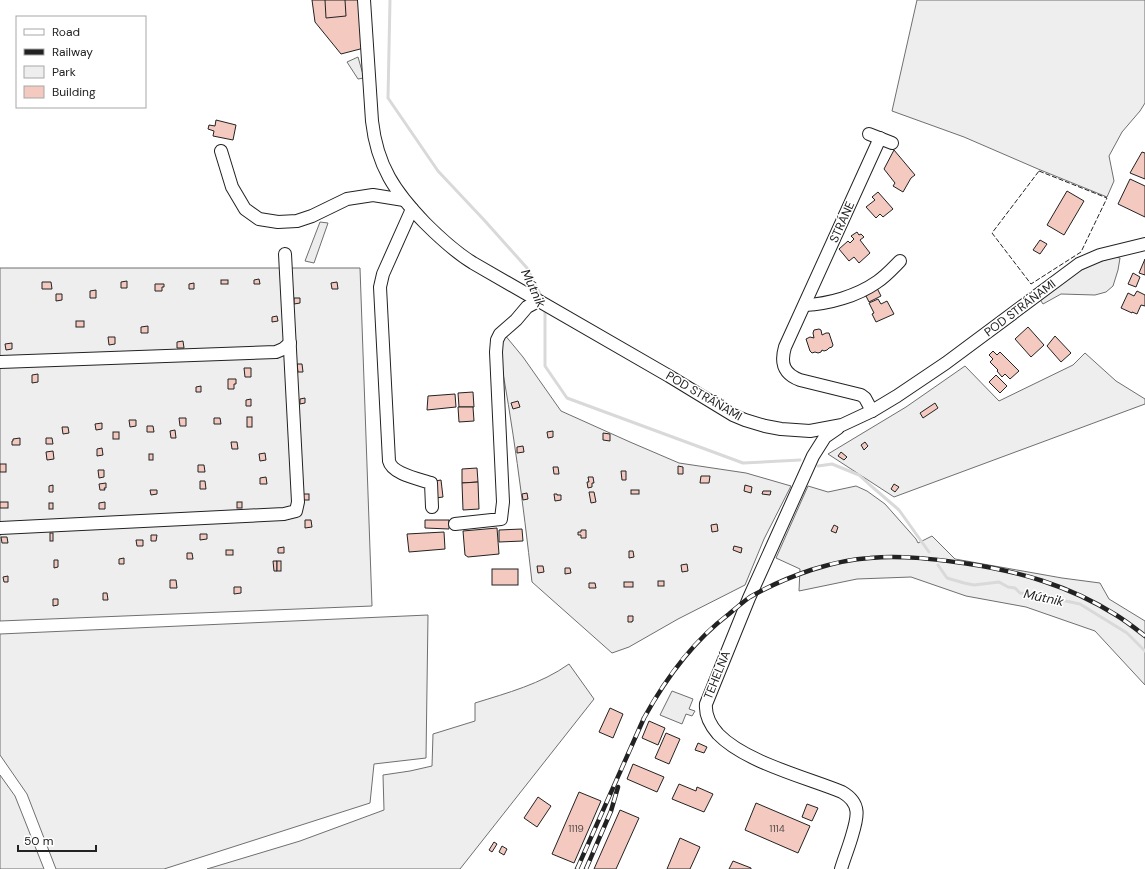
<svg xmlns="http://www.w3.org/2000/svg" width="1145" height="869" font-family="'DM Sans',sans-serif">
<rect width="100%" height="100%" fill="#fff"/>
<g fill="#eee" stroke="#6f6f6f">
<polygon points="917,0 1145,0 1145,103 1140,111 1122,132 1109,156 1114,181 1107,197 1038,169 964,137 892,111"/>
<polygon points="0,268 360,268 372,606 0,621"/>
<path d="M 504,334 L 523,357 L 561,411 L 630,442 L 679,463 L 746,473 L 791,486 L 764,539 L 745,585 L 678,619 L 629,647 L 612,653 L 532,582 C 523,503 513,424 498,346 Z"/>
<polygon points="1085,353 1116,381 1145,399 1145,404 894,497 828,454 906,407 965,366 999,401 1073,365"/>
<polygon points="808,486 828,492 856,486 867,491 885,504 916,539 918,543 932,536 955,559 1062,578 1100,583 1109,599 1145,621 1145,685 1095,631 1026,607 966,596 911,577 857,579 799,591 800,569 776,558"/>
<polygon points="428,615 426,758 374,764 370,803 164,869 56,869 27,794 0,755 0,634"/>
<path d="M 569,664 L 594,699 L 460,869 L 207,869 L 300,841 L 384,810 L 383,775 L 410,771 L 432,766 L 433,734 L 475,721 L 475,703 C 507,693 541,684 569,664 Z"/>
<polygon points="0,775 15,796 44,869 0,869"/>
</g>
<g fill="#ededed" stroke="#6f6f6f">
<polygon points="358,57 364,78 358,79 347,62"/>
<polygon points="320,222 328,223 314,263 305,261"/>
<polygon points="1115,257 1120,258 1118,270 1113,286 1106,292 1095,295 1061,294 1043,304 1039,298 1089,265"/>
<polygon points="672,691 693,699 689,709 695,711 692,716 686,714 682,724 660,715"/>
</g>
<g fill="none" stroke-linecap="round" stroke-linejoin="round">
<g stroke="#d9d9d9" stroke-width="3">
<polyline points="390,0 388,98 438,171 485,221 527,268 542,298"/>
<polyline points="545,309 545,366 567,398 743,463 800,460"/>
<polyline points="818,466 832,464 859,475 870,485 899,510 929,552"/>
<polyline points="938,565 947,578 964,583 974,585 999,582 1008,587 1015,588 1020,593 1033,594 1080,604 1127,633 1145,651"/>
</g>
</g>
<g fill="#f3c9c0" stroke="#222">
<polygon points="312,0 358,0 364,48 341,54 315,22"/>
<polygon points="325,0 345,0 346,16 326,18"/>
<polygon points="216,120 236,125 233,140 213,136 214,131 208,129 209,125 215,126"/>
<polygon points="894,150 915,175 911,178 903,192 893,186 895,183 884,169"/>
<polygon points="1142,152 1145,153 1145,179 1130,173"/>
<polygon points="1130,179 1145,186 1145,217 1118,204"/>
<polygon points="1067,191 1084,201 1064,235 1047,225"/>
<polygon points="878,192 893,209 883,217 880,214 876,218 866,207 875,200 872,197"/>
<polygon points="857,232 859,235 861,234 864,237 860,240 870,253 859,263 854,257 849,261 839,249 848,241 850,243 854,239 851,236"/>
<polygon points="1040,240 1047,244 1040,254 1033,250"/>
<polygon points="1145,259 1145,275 1139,273"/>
<polygon points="1133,273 1140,277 1136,287 1128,284"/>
<polygon points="259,279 260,284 254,284 254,280"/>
<rect x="221" y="280" width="7" height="4"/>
<polygon points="127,281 127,288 121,288 121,282"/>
<polygon points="42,282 51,282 52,289 42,289"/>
<polygon points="337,282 338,289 332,289 331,283"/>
<polygon points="194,283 194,289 189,289 189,284"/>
<polygon points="155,284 164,284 164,287 162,287 162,291 155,291"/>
<polygon points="877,288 881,296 869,302 865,294"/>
<polygon points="96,290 96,298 90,298 90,291"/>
<polygon points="1137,291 1145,295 1145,306 1141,305 1137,314 1132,312 1132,313 1121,308 1128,293 1134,296"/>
<polygon points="56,294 62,294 62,300 56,301"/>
<polygon points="294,298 300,298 300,303 294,304"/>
<polygon points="878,299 881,304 887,301 894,314 876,322 872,314 874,313 869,303"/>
<polygon points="277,316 278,321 272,322 272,317"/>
<rect x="76" y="321" width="8" height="6"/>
<polygon points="148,326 148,333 141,333 141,327"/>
<polygon points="1028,327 1044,345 1031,357 1015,339"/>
<polygon points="819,329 821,330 822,335 826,333 829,333 833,345 832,347 829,348 827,350 824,351 822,350 821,352 818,353 815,352 812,353 810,351 806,339 810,337 814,338 813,333 814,330"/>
<polygon points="1055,336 1071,353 1061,362 1047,346"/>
<polygon points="108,337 115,337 115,344 109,345"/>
<polygon points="183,341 184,348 177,348 177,342"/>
<polygon points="12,343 12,349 6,350 5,344"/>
<polygon points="993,351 997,355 1000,352 1019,371 1010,379 1005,374 1002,377 997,371 998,370 990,362 993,359 989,355"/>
<polygon points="297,364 302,364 303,372 298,372"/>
<polygon points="244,368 251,368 251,377 245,377"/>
<polygon points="38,374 38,382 32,383 32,375"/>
<polygon points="996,375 1007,386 1000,393 989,382"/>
<polygon points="228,379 236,379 236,384 234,384 234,389 228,389"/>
<polygon points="201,386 201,392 196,392 196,387"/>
<polygon points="473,392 474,407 459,407 458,393"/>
<polygon points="455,394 456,407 427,410 428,396"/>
<polygon points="305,398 305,403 300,404 300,399"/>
<polygon points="251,399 251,406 246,406 246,400"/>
<polygon points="518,401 520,407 513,409 511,403"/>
<polygon points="935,403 938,408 923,418 920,413"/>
<polygon points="458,407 473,407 474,421 459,422"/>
<rect x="247" y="417" width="5" height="10"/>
<polygon points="179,418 186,418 186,426 180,426"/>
<polygon points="214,418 220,418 221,424 214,424"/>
<polygon points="129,420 136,420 136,426 130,427"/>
<polygon points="102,423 102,429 96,430 95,424"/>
<polygon points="147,426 153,426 154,432 147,432"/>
<polygon points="62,427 68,427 69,433 63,434"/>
<polygon points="175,430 176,438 171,438 170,431"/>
<polygon points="553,431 553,437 548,438 547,432"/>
<rect x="113" y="432" width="6" height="7"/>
<polygon points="603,433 610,434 610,441 603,440"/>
<polygon points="20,438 20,445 12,445 12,441 13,441 13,439"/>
<polygon points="46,438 52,438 53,444 46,444"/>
<polygon points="231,442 237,442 238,449 232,449"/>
<polygon points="865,442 868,446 864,450 861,445"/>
<polygon points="523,446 524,452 517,453 517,447"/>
<polygon points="102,448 103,455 97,456 97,449"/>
<polygon points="53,451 54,459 47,460 46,452"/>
<polygon points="841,452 847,457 844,460 838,456"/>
<polygon points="265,453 266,460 260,461 259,454"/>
<rect x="149" y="454" width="4" height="6"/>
<rect x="0" y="464" width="6" height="8"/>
<polygon points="198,465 204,465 205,472 198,472"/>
<polygon points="678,466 683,467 683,474 678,474"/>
<polygon points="553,467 558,467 559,474 554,474"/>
<polygon points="477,468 478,482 462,483 462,469"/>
<polygon points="98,470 104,470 104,477 99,478"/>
<polygon points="621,471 626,471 626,480 622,480"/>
<polygon points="701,476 710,476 709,483 700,483"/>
<polygon points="266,477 267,484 260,484 260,478"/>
<polygon points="588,477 593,477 594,483 592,483 592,487 588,488 587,482 589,482"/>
<polygon points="441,480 443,497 436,498 435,481"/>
<polygon points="200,481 205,481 206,489 200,489"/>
<polygon points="478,482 479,509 463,510 462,483"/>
<polygon points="106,483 106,488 104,488 105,490 100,490 99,484"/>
<polygon points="894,484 899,487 895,492 891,489"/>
<polygon points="53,485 53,492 49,492 49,486"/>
<polygon points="745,485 752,487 751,493 744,491"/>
<polygon points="150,490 157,490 157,494 151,495"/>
<rect x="631" y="490" width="8" height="4"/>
<polygon points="763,491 771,491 770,495 762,494"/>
<polygon points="589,492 594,492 596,502 591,503"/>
<polygon points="527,493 528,499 523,500 522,494"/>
<rect x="303" y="494" width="6" height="6"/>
<polygon points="554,494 557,494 557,495 561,495 561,500 555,501"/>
<rect x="0" y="502" width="8" height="6"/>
<polygon points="105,502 105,509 99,509 99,503"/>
<rect x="237" y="502" width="5" height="6"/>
<rect x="49" y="503" width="4" height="6"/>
<polygon points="305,520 311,520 312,527 305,528"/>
<polygon points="425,520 449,520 449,529 425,528"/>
<polygon points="717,524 718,531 712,532 711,525"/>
<polygon points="834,525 838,527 836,533 831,531"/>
<polygon points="497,528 499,554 468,557 465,555 463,531"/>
<polygon points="522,529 523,541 499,542 499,530"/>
<polygon points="581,530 586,530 586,538 581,538 581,535 578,535 578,532 581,532"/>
<polygon points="444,532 445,549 409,552 407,534"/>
<rect x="50" y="533" width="3" height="8"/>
<polygon points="200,534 207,534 207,539 200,540"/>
<polygon points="151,535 157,535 156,541 151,541"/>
<polygon points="1,537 7,537 8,543 2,543"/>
<polygon points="136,540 143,540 143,546 137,546"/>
<polygon points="734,546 742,548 741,553 733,550"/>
<polygon points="284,547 284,553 278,553 278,548"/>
<rect x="226" y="550" width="7" height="5"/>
<polygon points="629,551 633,551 634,557 629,558"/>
<polygon points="187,553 192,553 193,559 187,559"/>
<polygon points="124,558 124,564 119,564 119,559"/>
<polygon points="54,560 58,560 58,567 54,568"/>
<polygon points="273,561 277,561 277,571 274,571"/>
<rect x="277" y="561" width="4" height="10"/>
<polygon points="687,564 688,571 682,572 681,565"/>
<polygon points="537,566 543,566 544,572 538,573"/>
<polygon points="565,568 570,568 571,573 565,574"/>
<rect x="492" y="569" width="26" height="16"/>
<polygon points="8,576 8,582 4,582 3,577"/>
<polygon points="170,580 176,580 177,588 170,588"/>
<rect x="658" y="581" width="6" height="5"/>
<rect x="624" y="582" width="9" height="5"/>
<polygon points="589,583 595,583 596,588 589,588"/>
<polygon points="234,587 241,587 241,593 234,594"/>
<polygon points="103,593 107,593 108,600 103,600"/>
<polygon points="53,599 58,599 58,605 53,606"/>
<polygon points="628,616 633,616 633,621 632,621 632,622 628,622"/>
<polygon points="610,708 623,714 613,738 599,732"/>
<polygon points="649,721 665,728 658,745 642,738"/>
<polygon points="666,733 680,739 669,764 655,758"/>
<polygon points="698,743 707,747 704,753 695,750"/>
<polygon points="633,764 664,777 657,792 627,779"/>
<polygon points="679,784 696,791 697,787 713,794 704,812 672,799"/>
<polygon points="579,792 601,801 574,863 552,854"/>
<polygon points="538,797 551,806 537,827 524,818"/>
<polygon points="756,803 810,826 798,853 745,830"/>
<polygon points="807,804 818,808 812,821 802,817"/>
<polygon points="620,810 639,818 616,869 594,869"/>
<polygon points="680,838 700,847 690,869 667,869"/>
<polygon points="494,842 497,844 492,852 489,850"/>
<polygon points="502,846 507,849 504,855 499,852"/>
<polygon points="733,861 751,868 751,869 729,869"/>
</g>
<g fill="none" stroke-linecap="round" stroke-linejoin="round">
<defs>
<g id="minor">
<path d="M 364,0 L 372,121 C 377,166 395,192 425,223 C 440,238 455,252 473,263 L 669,376 L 733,415 L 745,420 L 765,426 L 781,429 L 810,431 L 842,425 L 872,411 L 897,396 L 946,363 L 1079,264 L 1100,255 L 1145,244"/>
<polyline points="869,134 892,143"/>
<polyline points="221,151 232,187 245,209 259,219 278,222 297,221 312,216 347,199 373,195 404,200"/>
<path d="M 412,209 L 383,274 L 380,287 L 389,461 C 392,474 419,479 431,483 L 432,507"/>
<path d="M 805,305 C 829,304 857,296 877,282 C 886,276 893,268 900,261"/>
<polyline points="0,362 276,352 283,349 290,343"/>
<path d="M 872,411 L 865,398 L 861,395 L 800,380 C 784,374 780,364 785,347 L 880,138"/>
<path d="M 838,428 L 825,437 L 813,456 L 749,598 L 706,704 C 705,715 710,725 718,734 C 745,762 805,777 842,792 C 863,804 857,819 851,839 C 848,849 844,859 841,869"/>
<polyline points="455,524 501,519 503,502 496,352 497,340 500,334 516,320 527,307 538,301"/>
<polyline points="0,528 284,514 296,511 298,502 285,254"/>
</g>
</defs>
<use href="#minor" stroke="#222" stroke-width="14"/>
<use href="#minor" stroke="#fff" stroke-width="12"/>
<defs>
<g id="rail">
<path d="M 577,869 L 644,718 C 666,678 692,642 729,614 C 736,608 743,602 750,597 C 769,586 790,577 811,570 C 830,564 850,559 870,558 C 901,555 932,559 963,563 C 1018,571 1068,585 1116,615 C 1126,621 1136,629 1145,636"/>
<polyline points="586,869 611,811 618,787"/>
</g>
</defs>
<use href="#rail" stroke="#222" stroke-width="4.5"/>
<use href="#rail" stroke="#fff" stroke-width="3" stroke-dasharray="9" stroke-linecap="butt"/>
<polygon stroke="#222" stroke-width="1" stroke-dasharray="5 2" stroke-linecap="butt" points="1039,171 1107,198 1081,252 1031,284 992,233"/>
</g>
<g text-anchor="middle" stroke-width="3" stroke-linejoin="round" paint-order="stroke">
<g font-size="10" fill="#564c4a">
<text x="576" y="832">1119</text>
<text x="777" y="832">1114</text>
</g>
<g font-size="12" fill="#222" stroke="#fff">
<text transform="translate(842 222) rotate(-66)" y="4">STRÁNE</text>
<text transform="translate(1020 308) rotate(-37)" y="4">POD STRÁŇAMI</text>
<text transform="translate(704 396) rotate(30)" y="4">POD STRÁŇAMI</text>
<text transform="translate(717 675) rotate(-68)" y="4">TEHELNÁ</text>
</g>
<g font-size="13" font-style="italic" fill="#222" stroke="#fff">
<text transform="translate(534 288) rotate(65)" y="5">Mútnik</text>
<text transform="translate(1044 597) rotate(12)" y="5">Mútnik</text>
</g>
</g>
<rect x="16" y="16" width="130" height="92" fill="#ffffff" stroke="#a7a7a7"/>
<rect x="24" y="29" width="20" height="6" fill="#ffffff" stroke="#a7a7a7"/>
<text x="52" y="36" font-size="12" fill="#222222">Road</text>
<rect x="24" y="49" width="20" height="6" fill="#222222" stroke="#a7a7a7"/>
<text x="52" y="56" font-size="12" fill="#222222">Railway</text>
<rect x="24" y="66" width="20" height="12" fill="#eeeeee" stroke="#a7a7a7"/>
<text x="52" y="76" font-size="12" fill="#222222">Park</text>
<rect x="24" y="86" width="20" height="12" fill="#f3c9c0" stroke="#a7a7a7"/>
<text x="52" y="96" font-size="12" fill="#222222">Building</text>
<path d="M18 845v6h78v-6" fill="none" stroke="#222222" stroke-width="2"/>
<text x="24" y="845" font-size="12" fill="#222222" stroke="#ffffff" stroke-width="3" paint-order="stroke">50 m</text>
</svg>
